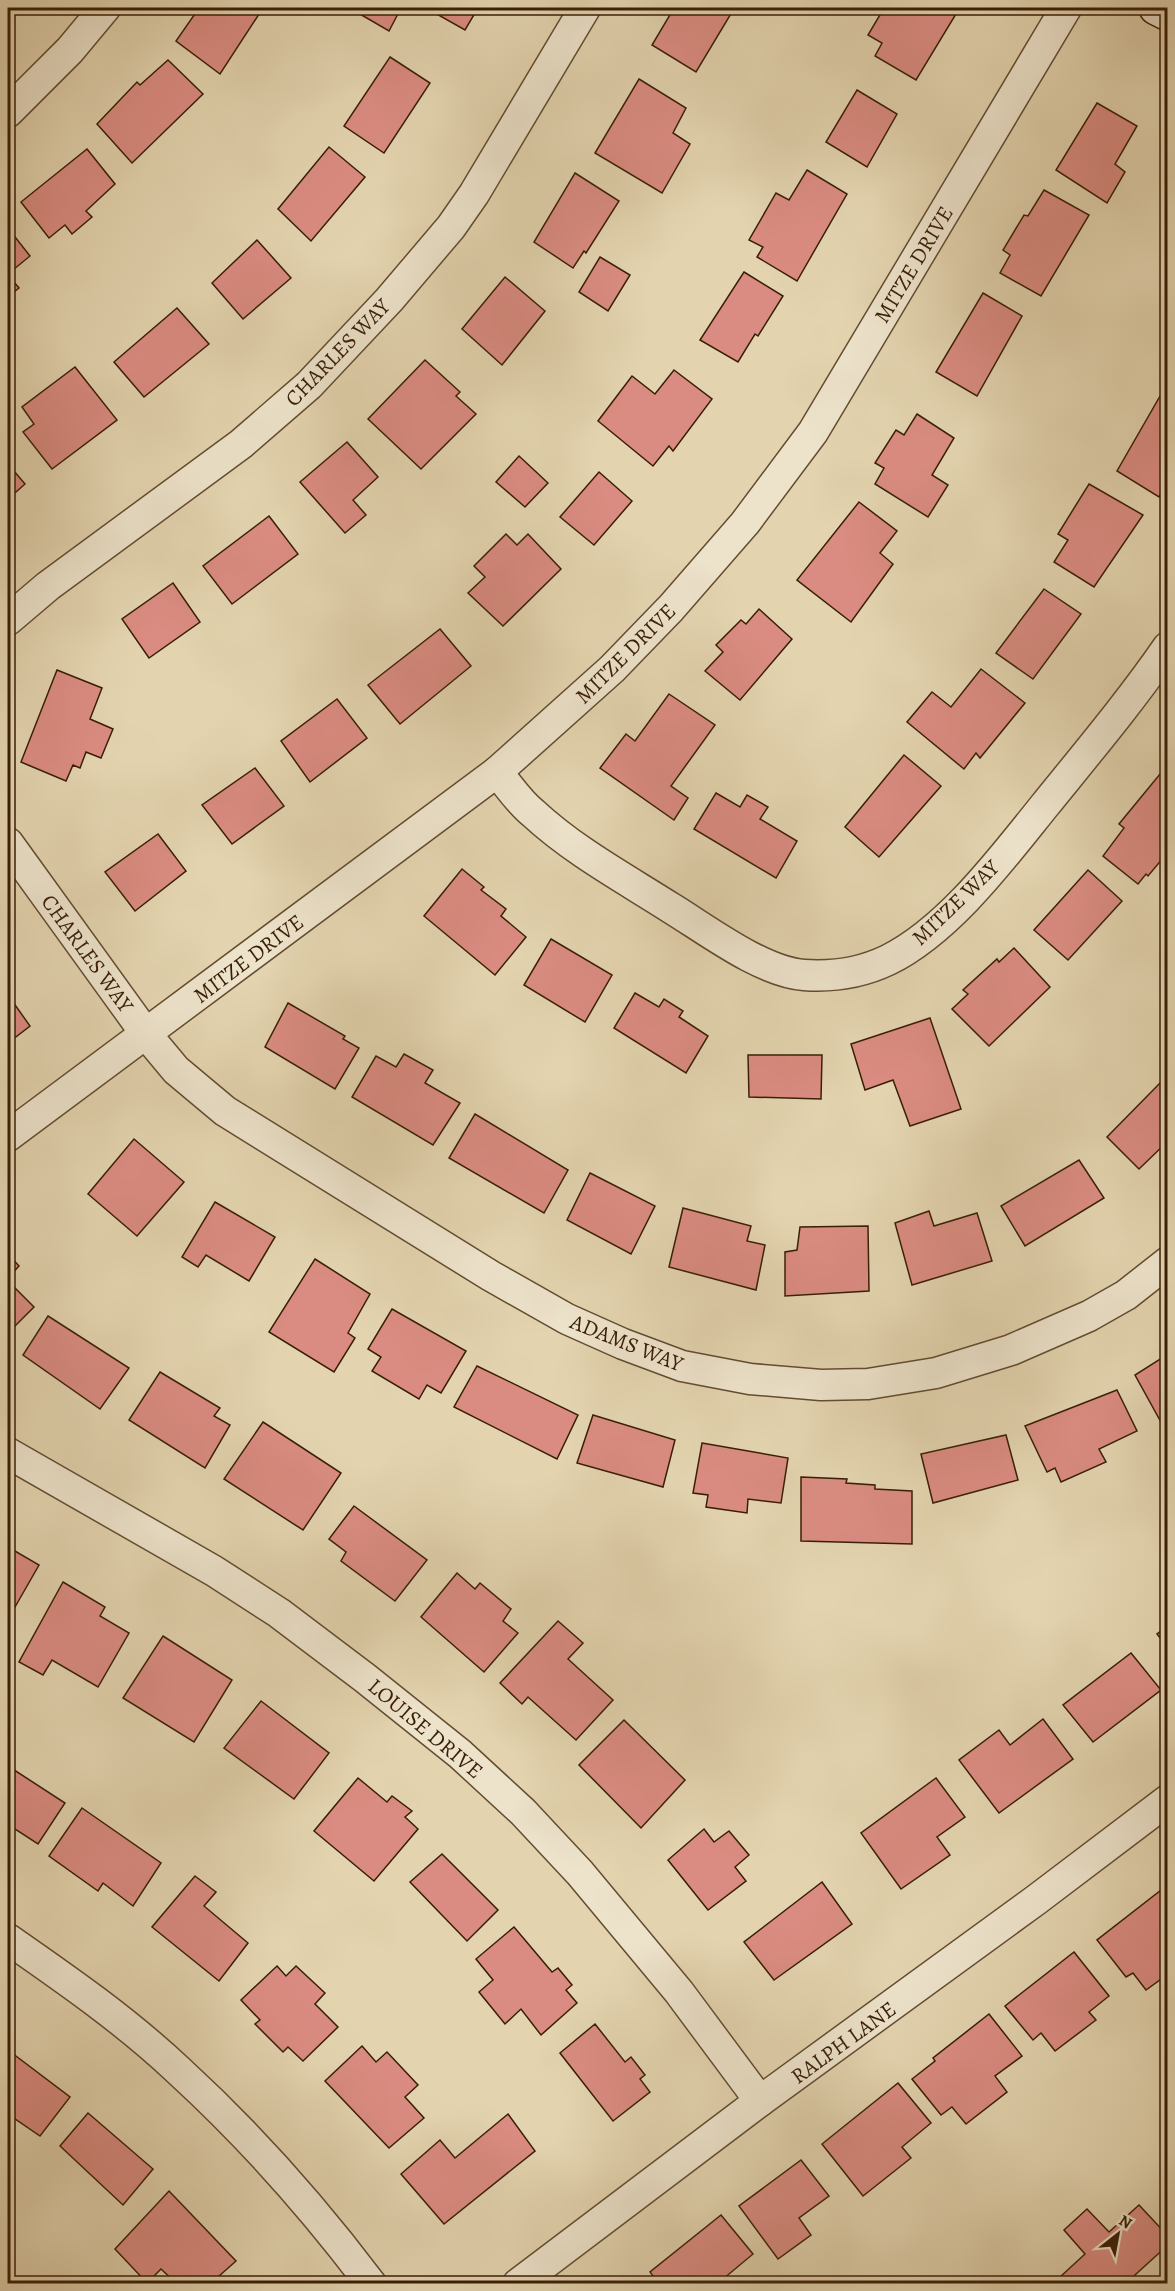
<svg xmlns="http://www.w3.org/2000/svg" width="1175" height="2291" font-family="Alegreya,serif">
<rect width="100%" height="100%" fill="#e3d4af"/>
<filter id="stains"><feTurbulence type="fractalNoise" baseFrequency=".00333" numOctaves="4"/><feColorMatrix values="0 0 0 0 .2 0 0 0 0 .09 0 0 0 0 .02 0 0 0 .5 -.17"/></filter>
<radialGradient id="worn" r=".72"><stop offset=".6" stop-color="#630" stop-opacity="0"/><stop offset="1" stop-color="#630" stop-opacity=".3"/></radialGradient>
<g fill="#db8c82" stroke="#381e07" stroke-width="1.5">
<polygon points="199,8 263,8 220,74 176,41"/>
<polygon points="355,8 401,8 389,31 353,10"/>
<polygon points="426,8 478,8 465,30"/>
<polygon points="674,8 725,8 732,12 696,72 652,45"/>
<polygon points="884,8 899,14 904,8 959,9 916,80 875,56 882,43 868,35"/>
<polygon points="390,57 430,83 384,153 344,126"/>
<polygon points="168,60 203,94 132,163 97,124 137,82 140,85"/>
<polygon points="639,79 686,108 673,133 690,144 662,193 595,153"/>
<polygon points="857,90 897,114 867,167 826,142"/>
<polygon points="1097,103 1137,126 1115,164 1125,172 1107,203 1056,170"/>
<polygon points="329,147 365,177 311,241 278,209"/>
<polygon points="87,149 115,184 86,211 92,217 72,234 65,225 49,238 21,202"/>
<polygon points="807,170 847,194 797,281 757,257 763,247 749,240 776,193 789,200"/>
<polygon points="575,173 619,201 586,253 584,251 573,268 534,242"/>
<polygon points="1044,190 1089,215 1041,296 1000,273 1010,255 1003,250 1024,215 1028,216"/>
<polygon points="8,228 30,256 8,274"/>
<polygon points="257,240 291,278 243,319 212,283"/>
<polygon points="600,257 630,275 608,311 579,292"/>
<polygon points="744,272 783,296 758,336 755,334 738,362 700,340"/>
<polygon points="8,275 19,288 8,297"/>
<polygon points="505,277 545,311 502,365 462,329"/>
<polygon points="983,293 1022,316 977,396 936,372"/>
<polygon points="177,308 209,344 144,397 114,362"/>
<polygon points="425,360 460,392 456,396 476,414 421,469 368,419"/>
<polygon points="75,367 117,420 52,469 23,432 34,424 22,407"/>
<polygon points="674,370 712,399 673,451 669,446 653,466 598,421 632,376 655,394"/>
<polygon points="1167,384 1168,482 1159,497 1117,471"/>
<polygon points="917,414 954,438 932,475 948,485 928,517 875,484 884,468 875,463 896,430 904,435"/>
<polygon points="347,442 378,477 353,500 366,515 345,533 300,482"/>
<polygon points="519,456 548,483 525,507 496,482"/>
<polygon points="8,464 25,484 8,499"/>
<polygon points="599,472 632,501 594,545 560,517"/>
<polygon points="1089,484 1143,515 1094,587 1054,562 1068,540 1058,534"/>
<polygon points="859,502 897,531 880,553 893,564 851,622 797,580"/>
<polygon points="269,516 298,554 232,604 203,566"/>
<polygon points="506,534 517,545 528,534 561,569 503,626 468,593 485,577 474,566"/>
<polygon points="173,583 200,622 149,658 122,619"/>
<polygon points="1044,589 1081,614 1033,679 996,653"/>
<polygon points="759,609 792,639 740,700 705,671 723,652 716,645 741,620 746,624"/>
<polygon points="440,629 471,666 400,724 368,685"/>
<polygon points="981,669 1025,703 980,758 976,753 964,769 907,722 932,692 951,707"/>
<polygon points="57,670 102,688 90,719 113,729 101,758 86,752 80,768 73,765 66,781 21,762"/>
<polygon points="669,694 715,725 671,786 688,798 674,820 600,768 626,734 635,741"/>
<polygon points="337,699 367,738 310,782 281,741"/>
<polygon points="904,755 941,786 879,857 845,827"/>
<polygon points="255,768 284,806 232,844 202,805"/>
<polygon points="1165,768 1168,770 1168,862 1163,858 1148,876 1146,874 1138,884 1103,856 1124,828 1119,824"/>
<polygon points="716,793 740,807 747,795 768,807 760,819 797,841 776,878 694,829"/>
<polygon points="158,834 186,871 135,911 105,872"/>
<polygon points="462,869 484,887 481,890 506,909 501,916 526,937 495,975 424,916"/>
<polygon points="1088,870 1122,901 1068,960 1034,930"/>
<polygon points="551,939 612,975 585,1022 524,985"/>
<polygon points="1014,948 1050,987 989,1046 952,1009 968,994 963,990 997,959 999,962"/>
<polygon points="635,993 659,1007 664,999 683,1011 679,1017 708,1036 686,1073 614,1028"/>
<polygon points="8,995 30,1026 8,1043"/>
<polygon points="288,1003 345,1036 343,1039 359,1048 335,1089 265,1047"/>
<polygon points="930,1018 961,1109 910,1126 893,1080 865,1090 851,1044"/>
<polygon points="404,1054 433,1070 425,1083 460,1103 433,1145 352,1097 376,1056 396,1067"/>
<polygon points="748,1055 822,1055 821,1099 749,1097"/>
<polygon points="1162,1081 1168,1086 1168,1141 1139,1169 1107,1137"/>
<polygon points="475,1114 568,1170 544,1213 449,1158"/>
<polygon points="134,1139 184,1182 137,1236 88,1194"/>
<polygon points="1079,1160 1104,1198 1025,1246 1001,1206"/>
<polygon points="590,1173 655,1206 631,1254 567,1220"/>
<polygon points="215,1202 275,1237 249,1281 206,1255 198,1267 182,1257"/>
<polygon points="683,1208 751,1226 747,1241 765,1245 756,1290 669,1267"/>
<polygon points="929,1211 934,1226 977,1213 992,1261 912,1285 895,1223"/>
<polygon points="868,1226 869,1291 785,1296 785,1252 797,1250 800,1227"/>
<polygon points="8,1254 19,1266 8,1278"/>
<polygon points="315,1259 370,1294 348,1333 355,1338 334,1372 269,1332"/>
<polygon points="8,1281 34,1307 8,1333"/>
<polygon points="392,1309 466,1351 441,1393 427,1385 419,1399 372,1371 381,1357 368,1349"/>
<polygon points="48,1316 129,1368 100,1409 23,1355"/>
<polygon points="1168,1354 1168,1433 1167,1433 1135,1375"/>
<polygon points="477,1366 578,1415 557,1459 454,1407"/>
<polygon points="160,1372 220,1408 214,1416 230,1425 205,1468 129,1420"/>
<polygon points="1117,1390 1137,1431 1099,1449 1106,1462 1061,1482 1055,1468 1047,1472 1025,1426"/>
<polygon points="593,1415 675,1440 663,1487 577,1463"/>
<polygon points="263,1422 341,1473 303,1530 224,1479"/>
<polygon points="1006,1435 1018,1480 933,1503 921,1454"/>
<polygon points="702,1443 788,1458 781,1503 748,1499 747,1513 706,1507 708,1495 693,1493"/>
<polygon points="801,1477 847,1479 846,1483 875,1485 875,1489 912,1491 912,1544 801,1541"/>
<polygon points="354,1506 427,1560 395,1601 341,1561 346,1552 329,1539"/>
<polygon points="8,1547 39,1565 15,1607 8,1602"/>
<polygon points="457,1573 475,1589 480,1583 511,1609 503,1621 518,1633 484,1672 421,1617"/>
<polygon points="63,1582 105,1607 100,1616 129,1633 98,1687 52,1660 43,1675 19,1662"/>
<polygon points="558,1621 583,1643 568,1659 613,1700 576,1740 528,1697 522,1704 500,1683"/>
<polygon points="1168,1626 1168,1648 1157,1634"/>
<polygon points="163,1636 232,1680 194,1742 123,1698"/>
<polygon points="1131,1653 1161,1690 1093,1742 1063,1705"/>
<polygon points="261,1701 329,1753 294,1799 224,1748"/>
<polygon points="1043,1719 1073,1759 999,1813 959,1760 999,1730 1010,1745"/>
<polygon points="624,1720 685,1780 641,1828 579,1765"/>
<polygon points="8,1766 65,1803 38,1844 9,1825 8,1827"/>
<polygon points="358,1778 387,1802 392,1796 412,1811 405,1817 418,1829 374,1881 314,1831"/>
<polygon points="936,1778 965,1817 937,1837 950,1855 901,1889 861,1833"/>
<polygon points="82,1808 161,1863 133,1906 103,1883 98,1891 49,1856"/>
<polygon points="704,1829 714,1842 729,1831 749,1855 735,1867 746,1881 708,1910 668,1860"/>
<polygon points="442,1854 498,1910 467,1941 410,1882"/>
<polygon points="195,1876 216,1892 204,1906 248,1943 219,1981 152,1927"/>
<polygon points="822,1882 852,1924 774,1980 744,1942"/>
<polygon points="1165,1887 1168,1890 1168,1974 1146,1990 1133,1973 1126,1977 1097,1940"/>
<polygon points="514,1927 552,1972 558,1968 572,1985 566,1990 577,2003 541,2035 521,2009 505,2024 479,1992 493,1980 476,1959"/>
<polygon points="1074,1952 1109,1996 1089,2012 1096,2020 1055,2051 1041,2033 1033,2040 1005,2006"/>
<polygon points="277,1966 286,1976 296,1966 325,1993 315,2004 338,2027 303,2061 288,2047 283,2052 255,2024 260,2020 241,2000"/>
<polygon points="989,2014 1022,2056 995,2076 1007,2092 966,2124 952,2107 941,2115 912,2079 935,2061 933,2058"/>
<polygon points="595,2024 625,2062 631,2057 645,2075 640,2079 650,2092 613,2121 560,2053"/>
<polygon points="362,2046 376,2062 387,2052 418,2085 405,2097 424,2118 389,2148 325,2081"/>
<polygon points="8,2050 70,2097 40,2136 8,2114"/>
<polygon points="898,2083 931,2123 902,2147 911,2158 863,2196 822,2144"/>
<polygon points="88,2113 153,2169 123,2205 60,2146"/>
<polygon points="508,2114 535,2151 444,2224 401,2174 440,2140 455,2158"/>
<polygon points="801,2160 829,2196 799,2218 811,2235 778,2259 739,2206"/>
<polygon points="169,2191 236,2261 210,2284 177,2284 161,2269 147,2283 115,2249"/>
<polygon points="1139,2205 1168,2236 1168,2245 1125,2284 1066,2284 1060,2277 1085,2254 1064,2230 1087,2209 1109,2232"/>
<polygon points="721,2215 753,2254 717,2284 659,2284 650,2272"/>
</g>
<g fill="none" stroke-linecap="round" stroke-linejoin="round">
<defs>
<g id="street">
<polyline points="8,112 70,50 105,8"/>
<polyline points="8,620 48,586 241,444 309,385 389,300 451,227 474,194 585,8"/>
<path d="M 497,772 C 509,786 519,802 533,813 C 574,851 624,878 671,908 C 707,930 762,972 804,975 C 833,977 861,973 888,960 C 949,930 1003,857 1045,805 C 1087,753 1130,702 1168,647"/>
<polyline points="8,843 146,1034 176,1070 225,1111 491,1276 567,1319 623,1344 682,1366 750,1379 821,1385 868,1384 936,1373 1011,1350 1089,1316 1126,1295 1168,1262"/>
<polyline points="8,1136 497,772 612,669 671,608 745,523 813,432 1066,8"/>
<polyline points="8,1453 214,1571 279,1613 365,1678 460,1754 523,1812 580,1873 679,1992 760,2101"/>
<path d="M 8,1939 C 67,1980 126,2021 178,2070 C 249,2135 313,2207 371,2284"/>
<polyline points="518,2284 760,2101 1036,1900 1168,1800"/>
</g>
<polyline id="secondary" points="1156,8 1168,14"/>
</defs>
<use href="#street" stroke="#634c31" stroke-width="33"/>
<use href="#secondary" stroke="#381e07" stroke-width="36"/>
<use href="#street" stroke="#ede3cb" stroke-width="30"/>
<use href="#secondary" stroke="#ede3cb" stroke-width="33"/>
</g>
<g text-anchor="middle" stroke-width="6" stroke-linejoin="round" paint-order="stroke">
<g font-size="22" fill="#381e07" stroke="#ede3cb">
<text transform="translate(913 264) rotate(-59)" y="8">MITZE DRIVE</text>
<text transform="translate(337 352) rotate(-46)" y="8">CHARLES WAY</text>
<text transform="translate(625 653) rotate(-45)" y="8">MITZE DRIVE</text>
<text transform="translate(955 902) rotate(-44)" y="8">MITZE WAY</text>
<text transform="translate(88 953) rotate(54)" y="8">CHARLES WAY</text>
<text transform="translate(248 958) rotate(-37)" y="8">MITZE DRIVE</text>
<text transform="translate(627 1342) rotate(22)" y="8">ADAMS WAY</text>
<text transform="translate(426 1728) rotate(40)" y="8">LOUISE DRIVE</text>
<text transform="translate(843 2042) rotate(-36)" y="8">RALPH LANE</text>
</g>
</g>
<rect width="1175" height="2291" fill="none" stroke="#e3d4af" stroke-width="30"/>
<rect x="9" y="9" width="1157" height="2273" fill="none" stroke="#381e07" stroke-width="3"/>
<rect x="15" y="15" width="1145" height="2261" fill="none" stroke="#381e07" stroke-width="1.5"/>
<g transform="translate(1118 2234) rotate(31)" stroke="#ede3cb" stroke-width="4.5" paint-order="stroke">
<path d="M0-4.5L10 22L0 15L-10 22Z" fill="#381e07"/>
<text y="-9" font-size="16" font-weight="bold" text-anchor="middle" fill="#381e07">N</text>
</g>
<rect width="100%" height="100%" filter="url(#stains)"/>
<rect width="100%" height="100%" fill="url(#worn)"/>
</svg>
